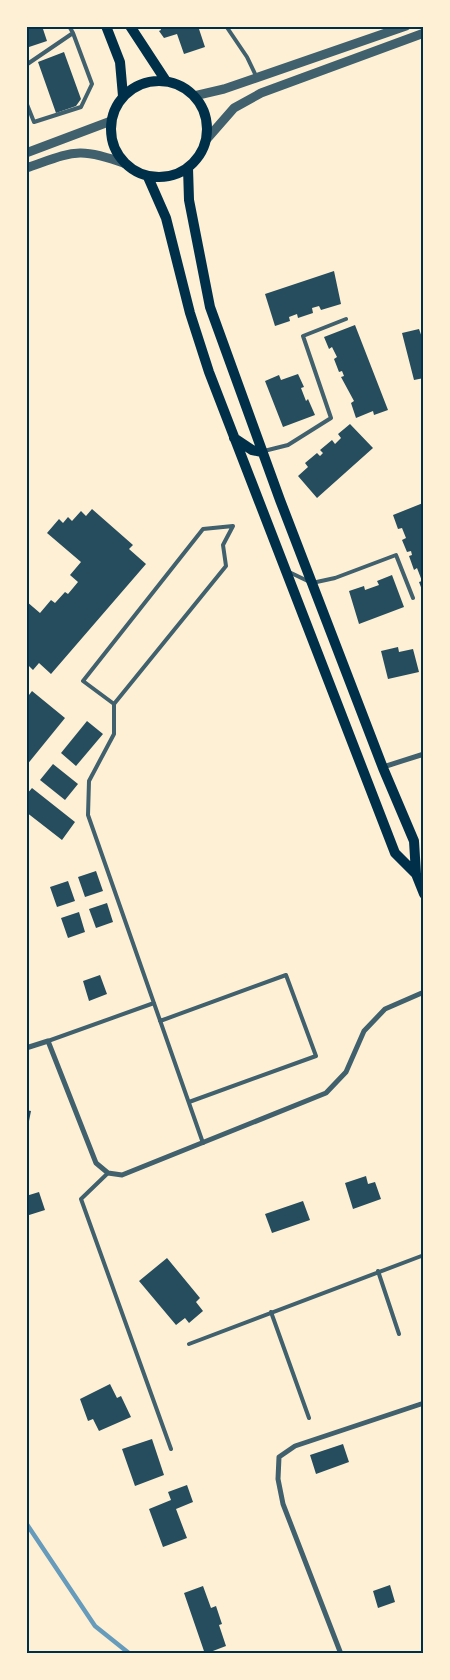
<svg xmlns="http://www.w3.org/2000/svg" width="450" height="1680" font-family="'Public Sans',sans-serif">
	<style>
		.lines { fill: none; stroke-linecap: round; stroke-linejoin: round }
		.stream { stroke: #669bbc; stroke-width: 4.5 }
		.building { fill: #264d5e }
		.service { stroke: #3f606c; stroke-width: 4 }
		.minor { stroke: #3f606c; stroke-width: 5 }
		.tertiary { stroke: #3f606c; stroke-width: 9 }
		.secondary { stroke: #003049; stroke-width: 10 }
		.neatline { fill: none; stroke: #003049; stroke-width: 2 }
	</style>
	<rect width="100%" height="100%" fill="#fdf0d5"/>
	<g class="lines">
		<path class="stream" d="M26 1523 95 1626 130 1654"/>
	</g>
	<path class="building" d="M26 26H42L47 41 26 48Z
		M160 26H198L205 47 184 54 177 34 164 38 159 31 161 30Z
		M64 52 81 99 76 106 56 113 38 62Z
		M334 271 341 304 321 310 319 306 312 308 313 313 298 318 297 314 289 317 290 321 275 326 265 294Z
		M355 325 388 410 374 415 373 411 356 418 351 403 354 401 341 377 344 376 342 371 339 372 334 359 337 357 332 347 329 349 324 337Z
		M419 329 424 343V378L414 380 402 333Z
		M298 374 304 387 301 388 306 401 308 399 315 415 283 427 265 381 279 375 281 380Z
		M350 424 373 448 317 498 298 476 308 467 305 463 317 453 320 456 323 453 320 450 332 440 335 444 341 438 338 434Z
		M423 503 424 505V595L419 582 422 581 417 568 414 570 409 556 412 555 411 551 407 552 402 540 406 538 402 528 398 529 393 515Z
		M92 509 133 545 129 549 146 564 51 674 39 663 33 670 26 663V601L40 613 51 600 55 603 65 592 68 594 78 582 70 575 81 562 47 533 59 519 63 523 68 517 72 521 81 511 86 516Z
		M392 575 404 607 359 624 349 591 364 586 365 590 379 585 377 581Z
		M398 647 399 652 413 649 419 672 388 679 381 651Z
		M32 691 65 718 26 766V699Z
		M87 721 103 734 76 766 61 753Z
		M53 764 78 784 65 800 40 780Z
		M32 788 75 822 62 840 26 812V795Z
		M96 871 103 891 85 897 78 877Z
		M68 881 75 901 57 907 50 887Z
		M107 903 113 922 96 928 89 909Z
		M79 912 85 932 68 938 61 918Z
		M100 975 107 994 89 1001 83 981Z
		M26 1110 31 1111 27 1131H26Z
		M366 1176 368 1184 375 1182 381 1199 353 1209 345 1183Z
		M39 1192 45 1210 26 1216V1196Z
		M303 1201 310 1220 272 1233 265 1214Z
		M167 1258 200 1298 196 1302 203 1311 189 1323 185 1318 176 1325 139 1281Z
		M110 1384 117 1398 121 1396 131 1417 99 1431 93 1419 88 1421 80 1399Z
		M152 1439 164 1475 135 1486 122 1449Z
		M343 1444 349 1462 316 1474 310 1455Z
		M187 1485 193 1502 176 1509 187 1538 163 1547 149 1509 171 1500 168 1492Z
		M390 1585 395 1602 378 1608 373 1591Z
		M203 1586 211 1608 216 1606 222 1624 219 1625 226 1646 205 1654 184 1593Z"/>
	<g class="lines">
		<path class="service" d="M226 26 247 57 257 78
			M26 65 73 33 69 26
			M26 102 34 122 81 107 92 84 73 33
			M264 451 288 445 331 418 303 336 346 319
			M233 526 223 545 226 566 114 704 83 681 203 529Z
			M289 572 312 583 335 578 396 555 413 598
			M114 704V734L89 781 88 815 203 1143
			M160 1021 286 975 316 1056 189 1102
			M48 1041 154 1003
			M108 1173 81 1199 171 1449
			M378 1271 399 1334
			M271 1312 309 1418
			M189 1344 424 1255"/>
		<path class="minor" d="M383 767 424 754
			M26 1048 48 1041 96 1163 108 1173 122 1175 326 1093 346 1072 364 1031 385 1009 424 992
			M341 1654 283 1504 278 1479 279 1457 295 1446 424 1403"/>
		<path class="tertiary" d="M194 96 224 89 406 26
			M206 140 234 108 261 93 424 33
			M26 153 111 121
			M26 168C73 152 78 146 126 164"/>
		<path class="secondary" d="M106 26 120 62 123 96
			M130 26 166 81
			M111 129a48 48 0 1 1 96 0a48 48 0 1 1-96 0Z
			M188 168 189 200 210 307 280 500 383 768 414 841 416 874 424 894
			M148 177 166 218 190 313 209 372 395 853 416 874
			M234 438 252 450 262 452"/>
	</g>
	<rect width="450" height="1680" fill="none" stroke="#fdf0d5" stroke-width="55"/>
	<rect x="28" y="28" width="394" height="1624" class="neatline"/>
</svg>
